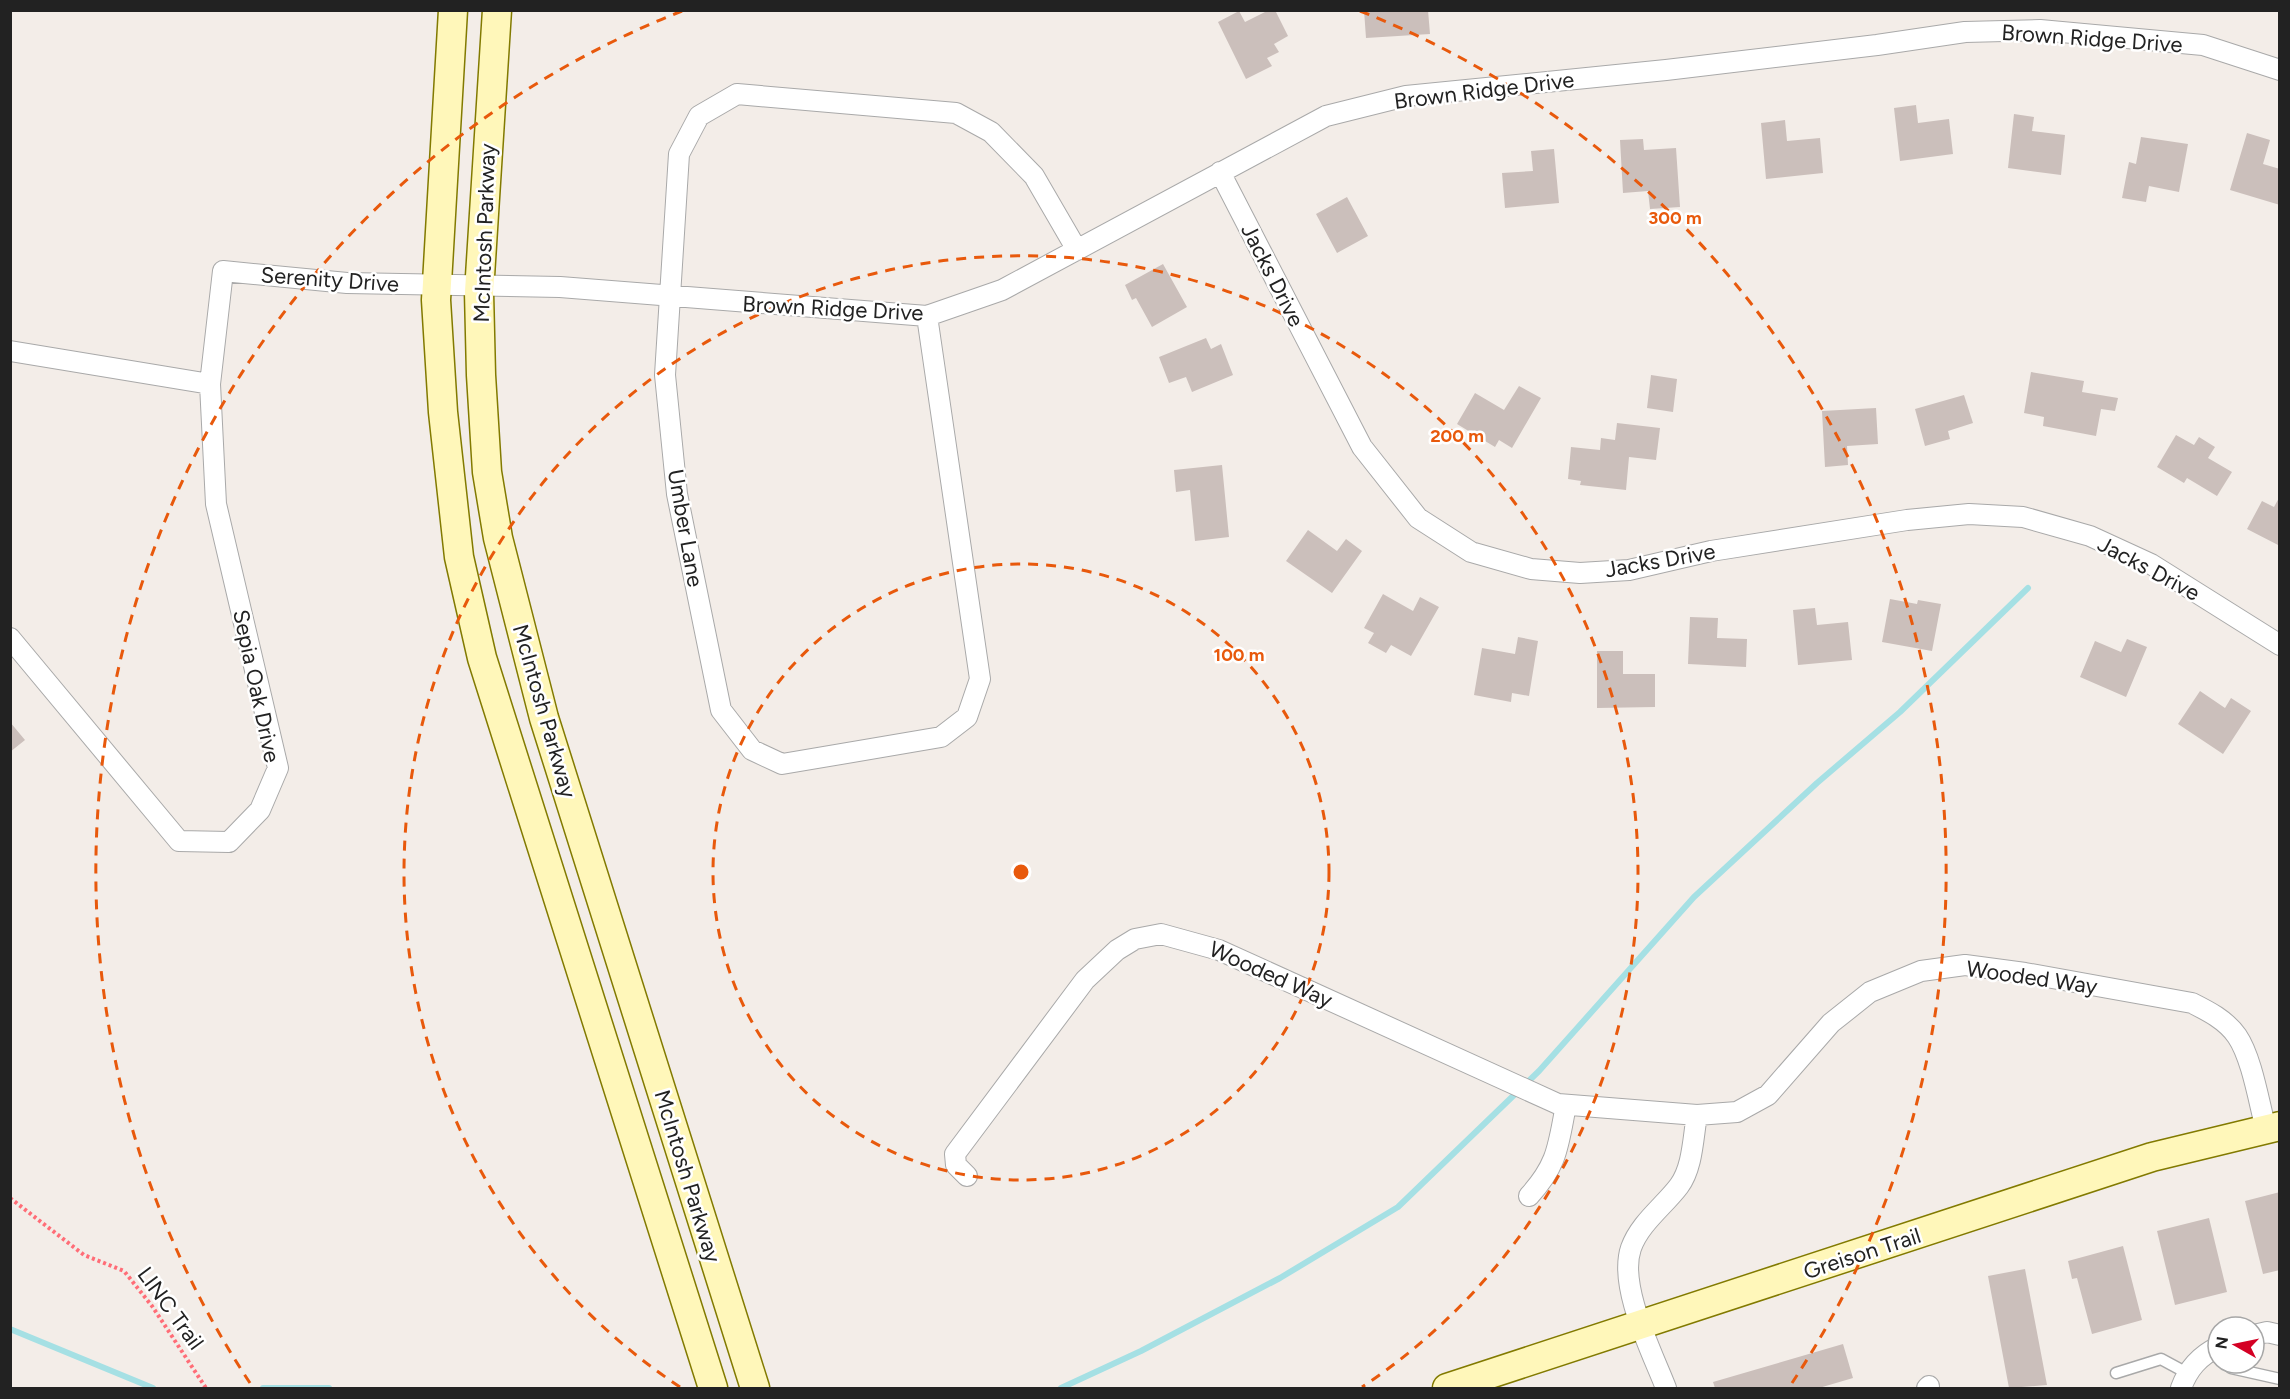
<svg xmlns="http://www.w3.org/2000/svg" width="2290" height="1399" font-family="Figtree,sans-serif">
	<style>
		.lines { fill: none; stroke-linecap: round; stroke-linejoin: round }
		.stream { stroke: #a5e0e4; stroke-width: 6 }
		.building { fill: #cbbfbb }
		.lane-casing { stroke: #a9a9a9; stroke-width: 13 }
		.street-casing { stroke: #a9a9a9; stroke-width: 22 }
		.secondary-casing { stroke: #827a00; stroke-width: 31 }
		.path { stroke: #ff6d77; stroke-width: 4; stroke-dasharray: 3 3; stroke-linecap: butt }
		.lane { stroke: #fff; stroke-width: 10 }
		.street { stroke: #fff; stroke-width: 20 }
		.secondary { stroke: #fff7ba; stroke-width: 28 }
		.ring { fill: none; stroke: #e8590c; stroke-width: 3; stroke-dasharray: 10 8 }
		.labels { text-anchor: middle; stroke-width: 5; stroke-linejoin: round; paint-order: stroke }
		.street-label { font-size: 22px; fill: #222; stroke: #fff }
		.centre { fill: #e8590c; stroke: #fff; stroke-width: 3 }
		.ring-label { font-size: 18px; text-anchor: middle; font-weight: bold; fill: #e8590c; stroke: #fff; stroke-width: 5; stroke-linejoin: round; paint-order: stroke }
	</style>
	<rect width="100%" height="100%" fill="#f3ede8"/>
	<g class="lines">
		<path class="stream" d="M10 1329 153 1388
			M263 1388H329
			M1061 1388 1141 1351 1280 1278 1398 1207 1539 1071 1694 897 1817 783 1900 712 2028 588"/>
	</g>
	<path class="building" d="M1269 10H1275L1288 36 1274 44 1279 52 1267 58 1272 66 1246 79 1218 22 1239 11 1245 22Z
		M1364 10H1428L1430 34 1366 38Z
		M1916 105 1918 123 1949 119 1953 154 1900 161 1894 108Z
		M2014 114 2034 117 2032 131 2065 135 2061 175 2008 168Z
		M1785 120 1787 141 1820 138 1823 173 1766 179 1761 123Z
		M2247 133 2270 140 2263 164 2280 169V205L2230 190Z
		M2141 137 2188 144 2179 192 2149 186 2146 202 2122 198 2129 162 2136 164Z
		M1643 139 1644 150 1676 148 1680 207 1650 209 1648 191 1623 193 1620 140Z
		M1554 149 1559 203 1505 208 1502 173 1533 171 1531 151Z
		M1347 197 1368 236 1337 253 1316 214Z
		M1163 264 1187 307 1152 327 1136 298 1132 300 1125 285Z
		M1206 338 1211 349 1221 344 1233 375 1192 392 1186 377 1169 383 1159 357Z
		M2031 372 2084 381 2082 392 2118 398 2115 411 2101 409 2096 436 2043 426 2044 417 2024 413Z
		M1651 375 1677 379 1673 412 1647 408Z
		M1519 386 1541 398 1512 448 1499 440 1495 447 1457 424 1475 393 1504 410Z
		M1964 395 1973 423 1948 431 1950 439 1925 446 1915 409Z
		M1876 408 1878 444 1847 446 1848 465 1825 467 1822 411Z
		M1617 423 1660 428 1656 460 1629 457 1626 490 1580 485 1581 481 1568 479 1571 447 1600 450 1601 438 1615 440Z
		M2176 435 2194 445 2199 437 2215 447 2208 458 2232 472 2217 496 2187 478 2184 483 2157 467Z
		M1222 465 1229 537 1195 541 1190 490 1176 492 1174 470Z
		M2280 496V546L2247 529 2262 501 2274 507Z
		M1308 530 1337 551 1346 539 1362 551 1332 593 1286 561Z
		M1383 594 1413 611 1420 597 1439 607 1411 656 1391 645 1386 653 1368 643 1374 633 1364 628Z
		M1890 599 1917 604 1918 600 1941 604 1932 651 1882 642Z
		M1815 608 1817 625 1848 622 1852 660 1798 665 1793 610Z
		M1690 617 1718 618 1717 638 1747 639 1746 667 1688 664Z
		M1518 637 1538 641 1529 696 1512 693 1511 702 1474 695 1482 648 1515 654Z
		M2127 639 2147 647 2126 697 2080 677 2095 641 2121 652Z
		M1597 651H1623V674H1655V707L1597 708Z
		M2200 691 2225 708 2231 698 2251 711 2223 754 2178 724Z
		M10 722 25 740 10 752Z
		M2280 1192V1270L2263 1274 2245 1201Z
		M2209 1218 2227 1292 2175 1305 2157 1231Z
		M2123 1246 2142 1320 2092 1334 2077 1278 2072 1279 2068 1261Z
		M2025 1269 2047 1385 2009 1388 1988 1276Z
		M1843 1344 1853 1378 1819 1388H1715L1713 1382Z"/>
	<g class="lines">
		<defs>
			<path id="lane" d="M2226 1363 2231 1368 2280 1379
				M2116 1373 2161 1359 2187 1373"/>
			<path id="street" d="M1220 172 1362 447 1418 518 1471 552 1531 569 1580 573 1629 570 1711 551 1907 520 1969 514 2023 517 2090 536 2151 564 2280 645
				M927 316 980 679 967 717 941 737 782 764 752 750 721 710 677 494 665 375 679 154 699 116 737 94 956 113 991 132 1034 176 1077 250
				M10 351 210 384
				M10 638 179 841 229 842 260 810 278 768 216 504 210 384 223 271 347 283 560 287 927 316 1002 290 1326 116 1406 96 1666 70 1877 45 1965 32 2040 30 2203 45 2280 70
				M1697 1115 1737 1112 1768 1095 1831 1023 1870 992 1921 971 1965 965 2025 973 2192 1003C2208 1011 2226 1020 2237 1036 2252 1058 2259 1103 2266 1129
				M967 1176 956 1165 955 1154 1085 980 1117 950 1135 939 1161 934 1219 950 1558 1104 1697 1115C1693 1137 1693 1167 1679 1186 1664 1206 1640 1223 1631 1248 1618 1286 1652 1352 1666 1388
				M1529 1196C1558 1164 1558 1146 1566 1105
				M2254 1335 2267 1332 2280 1335
				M1927 1388 1929 1386
				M2181 1388C2188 1369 2199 1356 2218 1347"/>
			<path id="secondary" d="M453 10 436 300 443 412 459 557 482 658 713 1388
				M497 10 479 292 481 375 487 472 498 538 544 718 755 1388
				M1447 1388 2152 1157 2280 1126"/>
		</defs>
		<use href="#lane" class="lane-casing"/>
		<use href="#street" class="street-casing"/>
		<use href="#secondary" class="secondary-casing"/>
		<path class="path" d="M10 1198 84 1255 124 1271 152 1306 206 1388"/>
		<use href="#lane" class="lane"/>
		<use href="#street" class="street"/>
		<use href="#secondary" class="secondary"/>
	</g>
	<g class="ring">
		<circle cx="1021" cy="872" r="308"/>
		<path d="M680 1387A617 617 0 1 1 1362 1387"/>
		<path d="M250 1383A925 925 0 0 1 682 11M1360 11A925 925 0 0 1 1792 1383"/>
	</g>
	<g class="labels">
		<g class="street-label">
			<text transform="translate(2092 38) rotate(4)" y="8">Brown Ridge Drive</text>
			<text transform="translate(1484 90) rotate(-7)" y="8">Brown Ridge Drive</text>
			<text transform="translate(484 233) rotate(-88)" y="8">McIntosh Parkway</text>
			<text transform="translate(1273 275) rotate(63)" y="8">Jacks Drive</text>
			<text transform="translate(330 279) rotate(4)" y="8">Serenity Drive</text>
			<text transform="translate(833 308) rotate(3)" y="8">Brown Ridge Drive</text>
			<text transform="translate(686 528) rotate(80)" y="8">Umber Lane</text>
			<text transform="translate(1660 560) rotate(-10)" y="8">Jacks Drive</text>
			<text transform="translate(2149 568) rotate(28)" y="8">Jacks Drive</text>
			<text transform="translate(257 686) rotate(78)" y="8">Sepia Oak Drive</text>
			<text transform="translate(545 711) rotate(74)" y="8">McIntosh Parkway</text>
			<text transform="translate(1271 974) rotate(24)" y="8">Wooded Way</text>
			<text transform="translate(2032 977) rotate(8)" y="8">Wooded Way</text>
			<text transform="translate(688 1176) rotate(73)" y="8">McIntosh Parkway</text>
			<text transform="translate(1862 1253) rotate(-18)" y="8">Greison Trail</text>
			<text transform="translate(171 1308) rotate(54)" y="8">LINC Trail</text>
		</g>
	</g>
	<circle cx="1021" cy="872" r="9" class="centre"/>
	<g class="ring-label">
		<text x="1675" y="224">300 m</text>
		<text x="1457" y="442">200 m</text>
		<text x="1239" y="661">100 m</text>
	</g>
	<rect width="2290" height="1399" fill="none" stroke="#222222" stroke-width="24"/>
	<g transform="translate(2236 1345) rotate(279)"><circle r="28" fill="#ffffff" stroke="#a7a7a7" stroke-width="1.5"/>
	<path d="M0-4.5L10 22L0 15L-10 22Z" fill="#d40024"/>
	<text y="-9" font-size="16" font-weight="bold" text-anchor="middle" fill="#222222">N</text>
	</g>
</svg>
